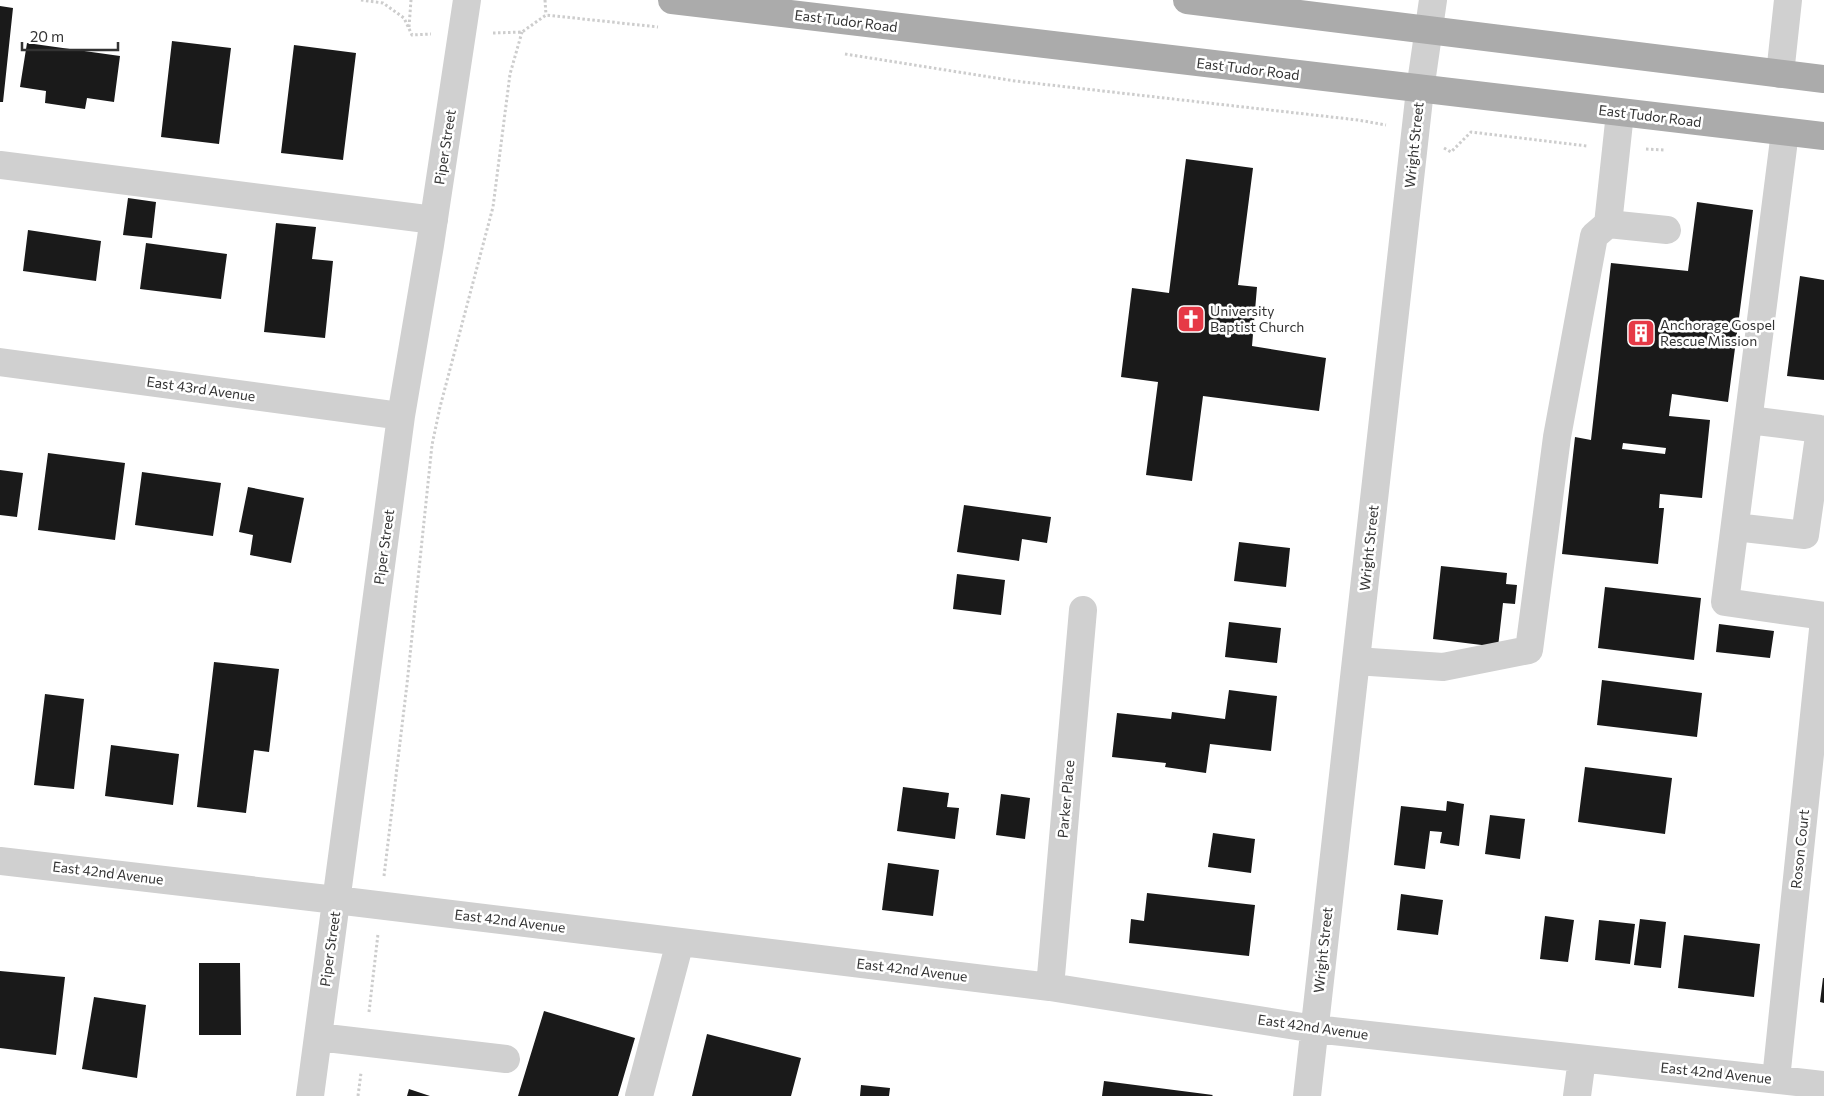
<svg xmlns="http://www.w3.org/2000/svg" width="1824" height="1096" font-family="Commissioner,sans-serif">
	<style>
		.building { fill: #1a1a1a; fill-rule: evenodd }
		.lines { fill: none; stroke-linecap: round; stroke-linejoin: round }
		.path { stroke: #cdcdcd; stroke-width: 3; stroke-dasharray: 2.5 2.5; stroke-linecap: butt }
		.minor { stroke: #d0d0d0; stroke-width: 28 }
		.major { stroke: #ababab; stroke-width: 28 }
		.labels { text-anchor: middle; stroke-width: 5; stroke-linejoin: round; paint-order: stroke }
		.street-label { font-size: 14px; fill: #333; stroke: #fff }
		.poi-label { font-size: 14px; fill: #333; stroke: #fff; text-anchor: start }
	</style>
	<rect width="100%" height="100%" fill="#fff"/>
	<path class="building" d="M0 6 13 8 3 102H0Z
		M172 41 231 48 219 144 161 137Z
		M27 43 120 56 114 102 87 98 85 109 45 103 46 91 20 87Z
		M294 45 356 53 343 160 281 153Z
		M1186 159 1253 168 1238 285 1257 287 1252 346 1326 358 1319 411 1203 396 1192 481 1146 475 1158 382 1121 377 1132 288 1169 293Z
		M128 198 156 202 152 238 123 235Z
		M1697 202 1753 210 1728 402 1672 394 1669 416 1710 420 1702 498 1660 494 1659 508H1664L1658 564 1562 554 1575 437 1591 440 1611 263 1688 271ZM1623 443 1666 448 1665 454 1622 449Z
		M276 223 316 227 312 259 333 261 325 338 264 332Z
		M28 230 101 241 96 281 23 271Z
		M146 243 227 254 221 299 140 289Z
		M1800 276 1824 280V380L1787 376Z
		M48 453 125 463 115 540 38 530Z
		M0 470 23 473 17 517 0 515Z
		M142 472 221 483 213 536 135 525Z
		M248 487 304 498 291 563 250 555 253 535 239 532Z
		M964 505 1051 517 1047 543 1022 539 1019 561 957 552Z
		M1239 542 1290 548 1286 587 1234 581Z
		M1441 566 1507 573 1506 584 1517 585 1515 604 1503 603 1498 647 1433 639Z
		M957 574 1005 580 1001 615 953 609Z
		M1605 587 1701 598 1694 660 1598 648Z
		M1229 622 1281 628 1277 663 1225 657Z
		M1719 624 1774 631 1770 658 1716 652Z
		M214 662 279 669 269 752 254 750 246 813 197 807Z
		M1602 680 1702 693 1697 737 1597 725Z
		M1229 690 1277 696 1271 751 1210 744 1206 773 1165 767 1166 763 1112 757 1117 713 1171 719 1172 712 1225 719Z
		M45 694 84 699 74 789 34 785Z
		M111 745 179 754 173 805 105 796Z
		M1585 767 1672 778 1665 834 1578 822Z
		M903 787 949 793 947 807 959 808 955 839 897 831Z
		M1001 794 1030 798 1025 839 996 835Z
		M1447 801 1464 804 1459 846 1440 843 1442 832 1430 831 1425 869 1394 865 1401 806 1446 811Z
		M1490 815 1525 819 1520 859 1485 854Z
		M1213 833 1255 839 1251 873 1208 867Z
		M888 863 939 870 933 916 882 910Z
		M1147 893 1255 905 1249 956 1129 943 1131 919 1144 921Z
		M1401 894 1443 900 1438 935 1397 930Z
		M1545 916 1574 920 1568 962 1540 959Z
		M1640 919 1666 922 1661 968 1634 965Z
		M1599 920 1635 924 1630 964 1595 960Z
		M1684 935 1760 944 1754 997 1678 988Z
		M199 963H240L241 1035H199Z
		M0 971 65 977 56 1055 0 1048Z
		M1823 978H1824V1003L1820 1002Z
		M94 997 146 1005 137 1078 82 1069Z
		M544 1011 635 1038 618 1096H518Z
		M707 1034 801 1058 791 1096H692Z
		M1104 1081 1213 1095 1212 1096H1102Z
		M861 1085 890 1088 889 1096H860Z
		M409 1089 430 1096H407Z"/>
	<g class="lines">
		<path class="path" d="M361 0 383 3 404 18 412 35 431 34
			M545 0 546 15
			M409 27 411 0
			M493 33 522 32 546 15 658 27
			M845 54 1015 81 1358 120 1386 125
			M1444 148 1451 152 1471 132 1587 146
			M1646 149 1665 150
			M384 876 407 684 432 445 440 407 493 207 510 74 522 32
			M369 1012 378 934
			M358 1096 361 1073"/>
		<path class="minor" d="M1780 74 1788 0
			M1620 113 1608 224 1667 230
			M1785 132 1725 602 1824 616
			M0 165 434 220
			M0 362 401 416
			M1735 527 1805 535 1820 429 1749 420
			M1356 661 1443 667 1529 650 1557 437 1594 236 1608 224
			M0 861 336 900 1050 987 1315 1029 1824 1085
			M1050 987 1083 610
			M318 1037 506 1059
			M1776 1079 1824 620
			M310 1096 401 416 430 245 467 0
			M639 1096 680 942
			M1307 1096 1420 90 1433 0
			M1577 1096 1582 1059"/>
		<path class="major" d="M672 0 1824 136
			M1187 0 1824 79"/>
	</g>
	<defs>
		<symbol id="church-square" viewBox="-11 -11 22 22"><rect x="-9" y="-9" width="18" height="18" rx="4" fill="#e63946" stroke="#fff"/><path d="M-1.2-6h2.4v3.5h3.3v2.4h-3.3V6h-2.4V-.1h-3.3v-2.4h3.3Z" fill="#fff"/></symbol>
		<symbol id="building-square" viewBox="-11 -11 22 22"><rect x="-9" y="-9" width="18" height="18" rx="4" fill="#e63946" stroke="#fff"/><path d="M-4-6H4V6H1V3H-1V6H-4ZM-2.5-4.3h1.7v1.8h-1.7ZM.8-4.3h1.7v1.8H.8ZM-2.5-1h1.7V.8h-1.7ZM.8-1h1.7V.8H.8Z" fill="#fff"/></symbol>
	</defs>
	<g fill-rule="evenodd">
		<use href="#church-square" x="1175" y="303" width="32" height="32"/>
		<use href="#building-square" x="1625" y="317" width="32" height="32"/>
	</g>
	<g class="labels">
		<g class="street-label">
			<text transform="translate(846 21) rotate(7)" y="5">East Tudor Road</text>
			<text transform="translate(1248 69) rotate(7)" y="5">East Tudor Road</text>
			<text transform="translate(1650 116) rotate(7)" y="5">East Tudor Road</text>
			<text transform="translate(1414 145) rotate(-84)" y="5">Wright Street</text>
			<text transform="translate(445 147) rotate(-81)" y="5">Piper Street</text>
			<text transform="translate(201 389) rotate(8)" y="5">East 43rd Avenue</text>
			<text transform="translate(384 547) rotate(-82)" y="5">Piper Street</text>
			<text transform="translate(1369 548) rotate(-84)" y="5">Wright Street</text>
			<text transform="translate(1066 799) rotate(-85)" y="5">Parker Place</text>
			<text transform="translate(1800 849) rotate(-84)" y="5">Roson Court</text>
			<text transform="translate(108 873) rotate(7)" y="5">East 42nd Avenue</text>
			<text transform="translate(510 921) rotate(7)" y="5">East 42nd Avenue</text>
			<text transform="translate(330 949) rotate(-82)" y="5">Piper Street</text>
			<text transform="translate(1323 950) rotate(-84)" y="5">Wright Street</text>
			<text transform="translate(912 970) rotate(7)" y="5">East 42nd Avenue</text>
			<text transform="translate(1313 1027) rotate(8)" y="5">East 42nd Avenue</text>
			<text transform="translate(1716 1073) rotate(6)" y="5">East 42nd Avenue</text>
		</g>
		<g class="poi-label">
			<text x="1210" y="316">University<tspan x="1210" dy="16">Baptist Church</tspan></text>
			<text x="1660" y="330">Anchorage Gospel<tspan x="1660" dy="16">Rescue Mission</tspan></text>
		</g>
	</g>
	<path d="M22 42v8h96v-8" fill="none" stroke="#333333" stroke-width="2.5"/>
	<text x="30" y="42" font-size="15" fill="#333333" stroke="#ffffff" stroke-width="4" paint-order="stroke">20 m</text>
</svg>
